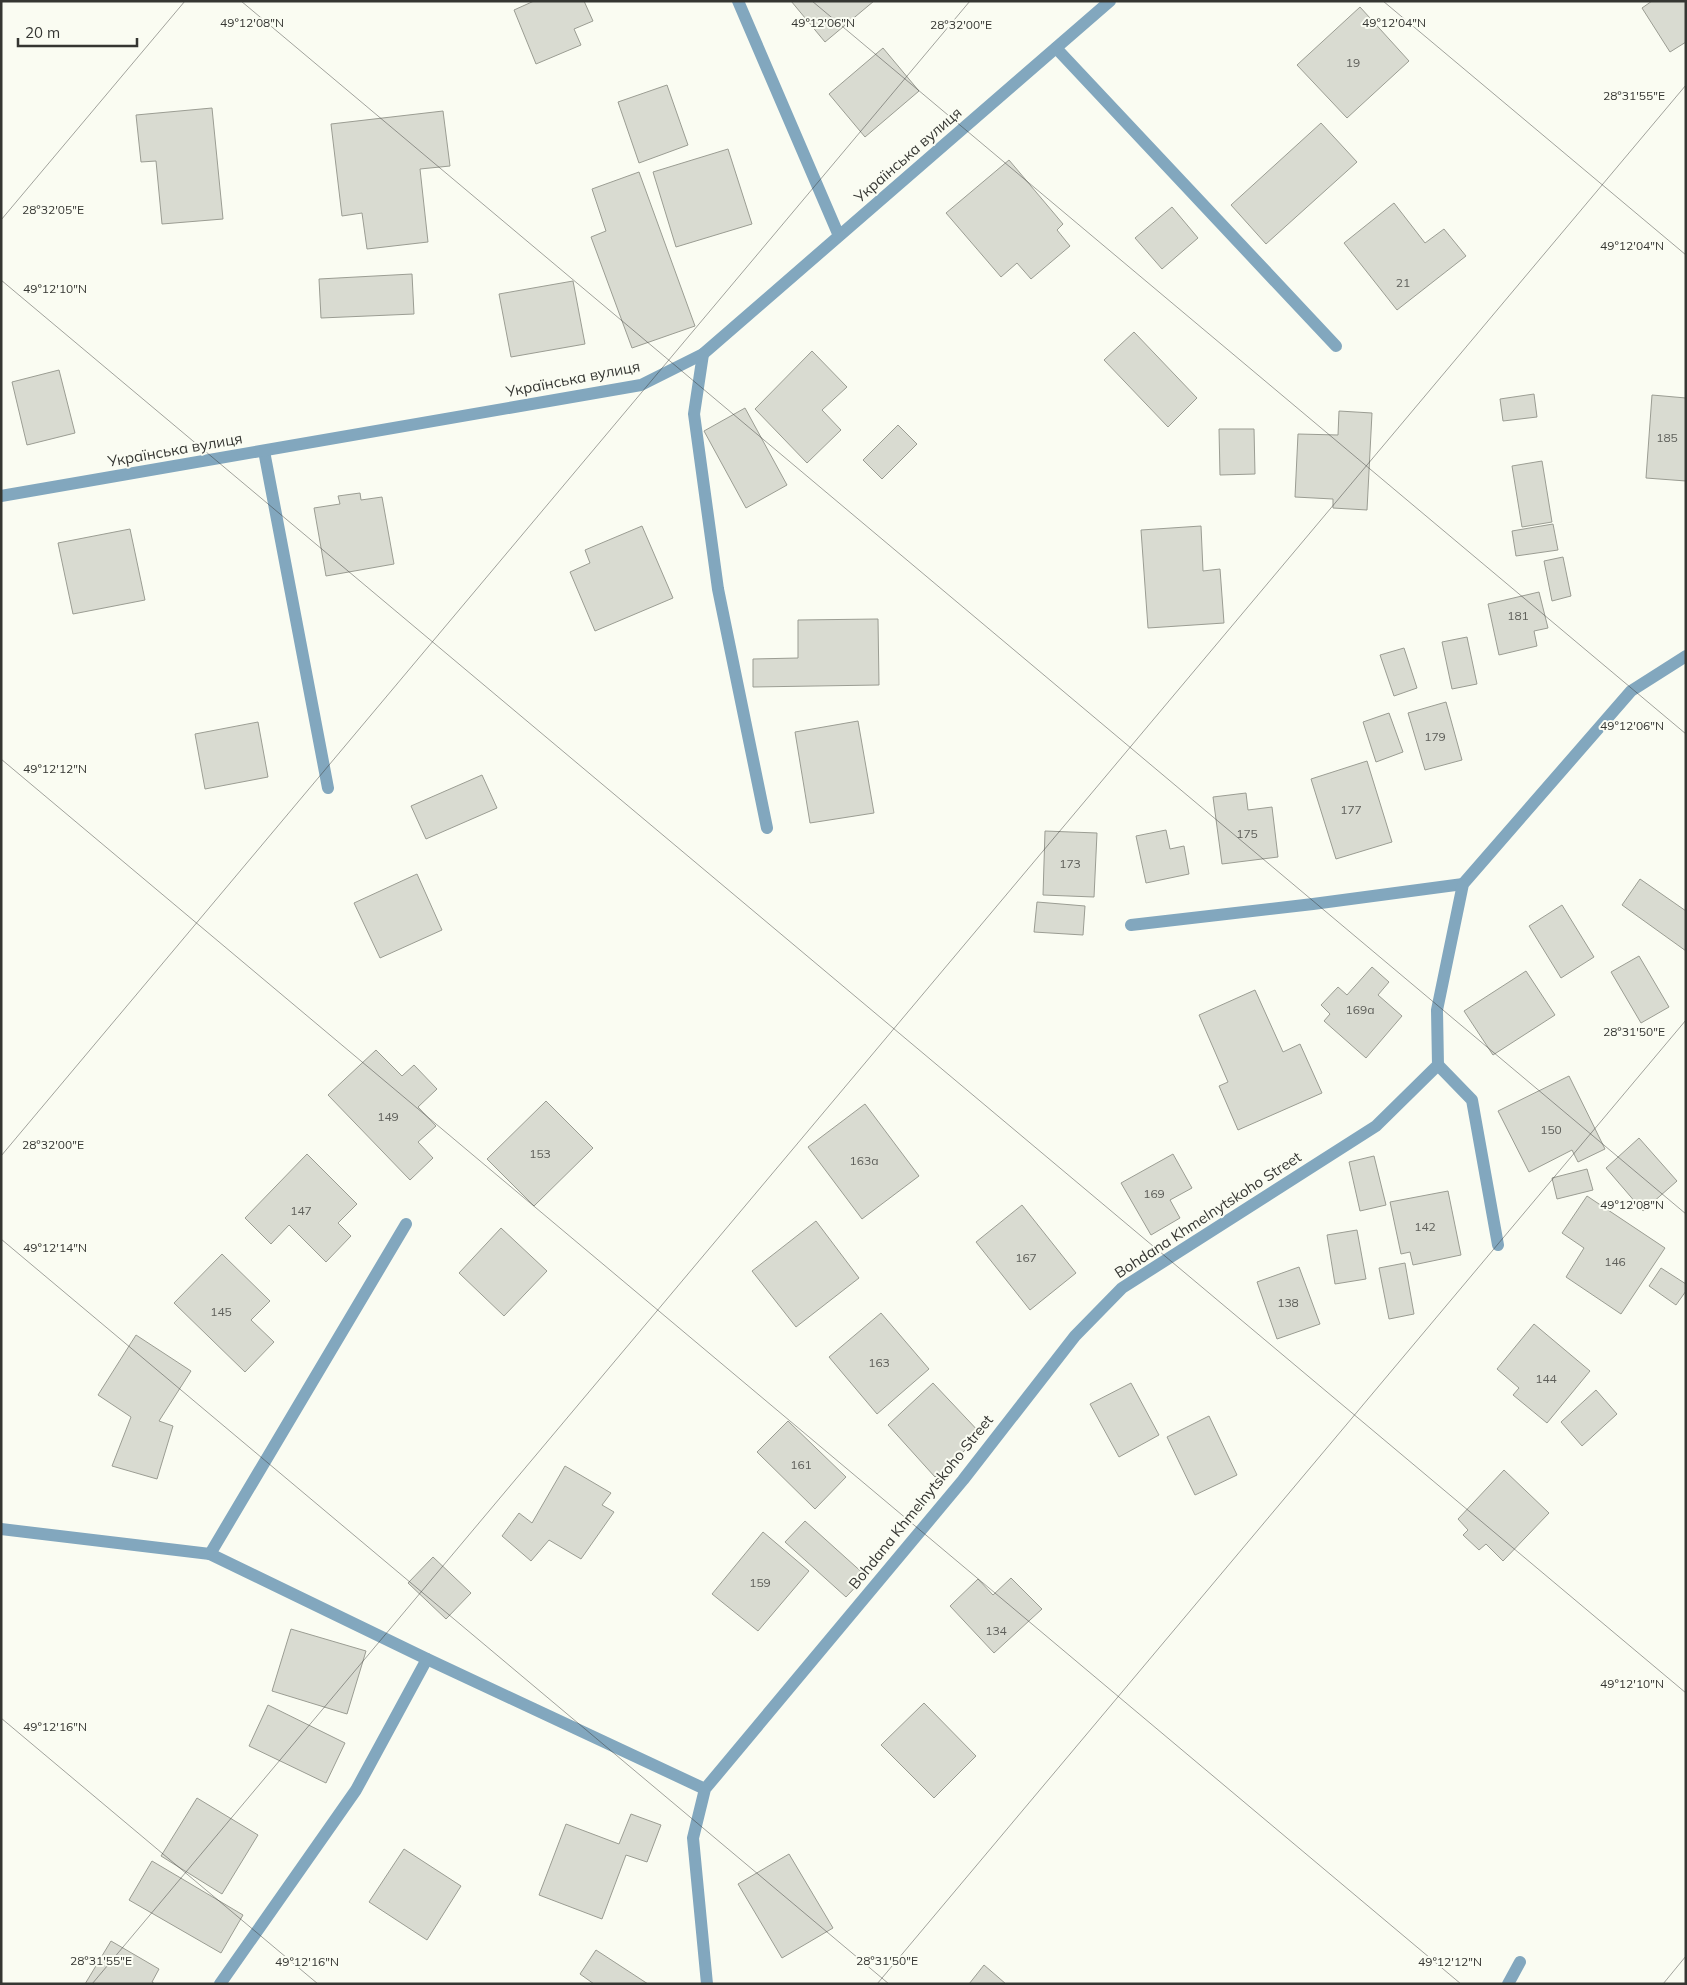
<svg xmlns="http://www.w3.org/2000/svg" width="1687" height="1985" font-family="Mulish,sans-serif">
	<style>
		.building { fill: #d9dbd1; stroke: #9b9d93 }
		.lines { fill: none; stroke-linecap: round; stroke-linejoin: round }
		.service { stroke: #82a7be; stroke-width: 12 }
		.minor { stroke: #82a7be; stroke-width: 12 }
		.ticks { fill: none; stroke: #353632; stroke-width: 1; stroke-opacity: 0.45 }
		.labels { text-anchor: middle; stroke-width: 4; stroke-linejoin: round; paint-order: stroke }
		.number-label { font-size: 12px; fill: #5e5f5a }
		.street-label { font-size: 15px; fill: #353632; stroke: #fafcf2 }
		.ticks-label { font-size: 12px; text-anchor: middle; fill: #353632; stroke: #fafcf2; stroke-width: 4; stroke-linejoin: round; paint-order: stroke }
	</style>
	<rect width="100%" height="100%" fill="#fafcf2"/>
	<path class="building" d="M534 1H584L593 21 574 29 581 45 536 64 514 10Z
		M791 1H874L825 42Z
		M1652 1H1686V42L1670 52 1642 8Z
		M1360 7 1409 61 1347 118 1297 65Z
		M883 48 919 91 865 137 829 94Z
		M667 85 688 145 639 163 618 102Z
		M212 108 223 219 162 224 156 161 141 162 136 115Z
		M443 111 450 166 420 169 428 242 367 249 362 213 342 216 331 124Z
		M1321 123 1357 162 1266 244 1231 205Z
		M728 149 752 224 676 247 653 172Z
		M1009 160 1063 224 1057 230 1070 246 1031 279 1017 263 1001 277 946 213Z
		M639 172 695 326 632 348 591 237 606 231 592 189Z
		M1394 203 1425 243 1444 229 1466 256 1397 310 1344 243Z
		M1172 207 1198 238 1162 269 1135 238Z
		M412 274 414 314 321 318 319 279Z
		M573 281 585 344 511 357 499 294Z
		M1134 332 1197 398 1168 427 1104 360Z
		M812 351 847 387 822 410 841 430 807 463 755 409Z
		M59 370 75 433 27 445 12 382Z
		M1534 394 1537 417 1503 421 1500 399Z
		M1652 395 1686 398V481L1646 478Z
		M745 408 787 485 746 508 704 431Z
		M1339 411 1372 413 1367 510 1333 508V499L1295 497 1298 434 1338 435Z
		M898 425 917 444 882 479 863 460Z
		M1219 429H1254L1255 474 1220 475Z
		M1542 461 1552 522 1522 527 1512 466Z
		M360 493 361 500 382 497 394 564 326 576 314 508 340 504 338 496Z
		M1553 524 1558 550 1516 556 1512 531Z
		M642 526 673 598 595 631 570 572 590 563 585 550Z
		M1201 526 1203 571 1220 569 1224 623 1148 628 1141 530Z
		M130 529 145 600 73 614 58 543Z
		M1563 557 1571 596 1552 601 1544 561Z
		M1539 592 1548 628 1534 631 1537 646 1499 655 1488 604Z
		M878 619 879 685 753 687V659L798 658V620Z
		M1467 637 1477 684 1452 689 1442 642Z
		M1404 648 1417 688 1394 696 1380 655Z
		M1446 702 1462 760 1425 770 1408 713Z
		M1389 713 1403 752 1376 762 1363 722Z
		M858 721 874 813 810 823 795 732Z
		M258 722 268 777 205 789 195 734Z
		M1367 761 1392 842 1336 859 1311 779Z
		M482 775 497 808 426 839 411 806Z
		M1246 793 1248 810 1272 807 1278 857 1222 864 1213 797Z
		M1166 830 1170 849 1184 846 1189 874 1146 883 1136 836Z
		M1045 831 1097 833 1094 897 1043 895Z
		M417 874 442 930 380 958 354 903Z
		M1640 879 1686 911V951L1622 905Z
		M1037 902 1085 906 1083 935 1034 932Z
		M1562 905 1594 957 1561 978 1529 926Z
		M1639 956 1669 1007 1641 1023 1611 972Z
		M1372 967 1389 982 1378 995 1402 1016 1366 1058 1324 1021 1330 1014 1321 1005 1338 987 1347 995Z
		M1526 971 1555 1015 1493 1055 1464 1011Z
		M1255 990 1283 1052 1300 1044 1322 1093 1238 1130 1219 1086 1228 1082 1199 1015Z
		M376 1050 402 1076 414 1065 437 1089 418 1107 436 1126 418 1142 433 1158 410 1180 328 1095Z
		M1569 1076 1605 1149 1578 1162 1572 1150 1529 1172 1498 1111Z
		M546 1101 593 1148 534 1206 487 1159Z
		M865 1104 919 1176 862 1219 808 1147Z
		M1639 1138 1677 1181 1643 1211 1606 1168Z
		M307 1154 357 1204 338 1223 351 1236 326 1262 289 1225 271 1244 245 1218Z
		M1173 1154 1192 1188 1170 1200 1180 1218 1151 1235 1121 1183Z
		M1374 1156 1386 1205 1360 1211 1349 1162Z
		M1587 1169 1593 1190 1557 1199 1552 1178Z
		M1448 1191 1461 1255 1413 1265 1410 1252 1401 1254 1390 1202Z
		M1587 1196 1665 1248 1621 1314 1566 1277 1584 1248 1562 1233Z
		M1022 1205 1076 1273 1030 1310 976 1242Z
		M816 1221 859 1278 796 1327 752 1271Z
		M501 1228 547 1271 504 1316 459 1273Z
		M1357 1230 1366 1279 1335 1284 1327 1235Z
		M222 1254 270 1301 251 1320 274 1342 245 1372 174 1303Z
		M1405 1263 1414 1314 1389 1319 1379 1268Z
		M1299 1267 1320 1324 1277 1339 1257 1282Z
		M1661 1268 1686 1284V1291L1676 1305 1649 1286Z
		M881 1313 929 1369 877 1414 829 1357Z
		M1534 1324 1590 1371 1547 1423 1513 1395 1519 1388 1497 1369Z
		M136 1335 191 1371 159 1421 173 1426 157 1479 112 1466 131 1417 98 1395Z
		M933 1383 982 1435 935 1477 888 1425Z
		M1131 1383 1159 1435 1119 1457 1090 1404Z
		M1596 1390 1617 1414 1582 1446 1561 1422Z
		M1209 1416 1237 1475 1195 1495 1167 1437Z
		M788 1421 846 1477 815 1509 757 1452Z
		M565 1466 611 1493 602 1505 614 1512 581 1559 549 1540 531 1561 502 1536 519 1513 532 1523Z
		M1504 1470 1549 1513 1503 1561 1486 1544 1479 1550 1463 1535 1468 1530 1458 1519Z
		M805 1521 866 1576 846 1597 785 1542Z
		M763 1532 809 1571 758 1631 712 1594Z
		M433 1557 471 1593 446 1619 408 1583Z
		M1011 1578 1042 1609 994 1653 950 1606 978 1579 993 1595Z
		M291 1629 366 1651 347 1714 272 1691Z
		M924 1703 976 1756 934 1798 881 1745Z
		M268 1705 345 1743 326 1783 249 1746Z
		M197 1798 258 1835 222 1894 161 1856Z
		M631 1814 661 1825 647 1862 626 1855 602 1919 539 1895 566 1824 619 1844Z
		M404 1849 461 1886 427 1940 369 1902Z
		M789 1854 833 1928 782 1958 738 1884Z
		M152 1861 243 1915 221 1953 129 1900Z
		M111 1941 159 1969 152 1982 155 1984H85Z
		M596 1950 648 1984H594L580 1974Z
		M984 1965 1006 1984H969Z"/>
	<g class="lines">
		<path class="service" d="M1056 48 1336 346
			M703 354 694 414 718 589 767 828
			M264 451 328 788
			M1131 925 1313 904 1463 884
			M1438 1065 1472 1100 1498 1245
			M210 1554 406 1224
			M220 1984 356 1790 427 1659"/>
		<path class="minor" d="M738 1 839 236
			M1 496 641 385 703 354 1110 1
			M1 1529 210 1554 427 1659 705 1789
			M707 1984 693 1838 705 1789 963 1480 1075 1336 1122 1288 1376 1126 1438 1065 1437 1010 1463 884 1631 691 1686 656
			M1508 1984 1520 1962"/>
	</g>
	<path class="ticks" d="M241 1 1686 1214M812 1 1686 734M1383 1 1686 255M1 220 185 1M1 280 1686 1693M1 759 1461 1984M1 1156 970 1M1 1239 889 1984M1 1718 318 1984M92 1984 1686 85M877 1984 1686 1020M1663 1984 1686 1956"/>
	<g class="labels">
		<g class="number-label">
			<text x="1353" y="67">19</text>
			<text x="1403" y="287">21</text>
			<text x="1667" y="442">185</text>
			<text x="1518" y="620">181</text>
			<text x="1435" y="741">179</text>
			<text x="1351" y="814">177</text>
			<text x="1247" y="838">175</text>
			<text x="1070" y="868">173</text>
			<text x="1360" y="1014">169а</text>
			<text x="388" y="1121">149</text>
			<text x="1551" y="1134">150</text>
			<text x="540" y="1158">153</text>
			<text x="864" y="1165">163а</text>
			<text x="1154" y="1198">169</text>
			<text x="301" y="1215">147</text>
			<text x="1425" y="1231">142</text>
			<text x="1026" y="1262">167</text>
			<text x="1615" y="1266">146</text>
			<text x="1288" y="1307">138</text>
			<text x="221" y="1316">145</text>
			<text x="879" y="1367">163</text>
			<text x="1546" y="1383">144</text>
			<text x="801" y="1469">161</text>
			<text x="760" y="1587">159</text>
			<text x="996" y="1635">134</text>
		</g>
		<g class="street-label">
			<text transform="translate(908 155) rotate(-41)" y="5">Українська вулиця</text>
			<text transform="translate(573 379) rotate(-11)" y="5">Українська вулиця</text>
			<text transform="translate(175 450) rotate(-10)" y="5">Українська вулиця</text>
			<text transform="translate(1208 1215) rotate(-33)" y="5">Bohdana Khmelnytskoho Street</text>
			<text transform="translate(921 1502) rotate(-51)" y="5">Bohdana Khmelnytskoho Street</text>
		</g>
	</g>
	<g class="ticks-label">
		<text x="823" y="27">49°12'06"N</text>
		<text x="252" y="27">49°12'08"N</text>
		<text x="1394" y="27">49°12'04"N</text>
		<text x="961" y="29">28°32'00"E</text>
		<text x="1634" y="100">28°31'55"E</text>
		<text x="53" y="214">28°32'05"E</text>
		<text x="1632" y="250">49°12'04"N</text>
		<text x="55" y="293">49°12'10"N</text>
		<text x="1632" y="730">49°12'06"N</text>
		<text x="55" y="773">49°12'12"N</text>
		<text x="1634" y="1036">28°31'50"E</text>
		<text x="53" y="1149">28°32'00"E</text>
		<text x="1632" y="1209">49°12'08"N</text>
		<text x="55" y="1252">49°12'14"N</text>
		<text x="1632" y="1688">49°12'10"N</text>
		<text x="55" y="1731">49°12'16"N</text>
		<text x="101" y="1965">28°31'55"E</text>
		<text x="887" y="1965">28°31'50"E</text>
		<text x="307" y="1966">49°12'16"N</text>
		<text x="1450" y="1966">49°12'12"N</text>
	</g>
	<rect width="1687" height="1985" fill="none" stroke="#353632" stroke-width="5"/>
	<path d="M18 38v8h119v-8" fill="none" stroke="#353632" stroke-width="2.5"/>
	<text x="25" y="38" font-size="15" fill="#353632" stroke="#fafcf2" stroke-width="4" paint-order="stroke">20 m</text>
</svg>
